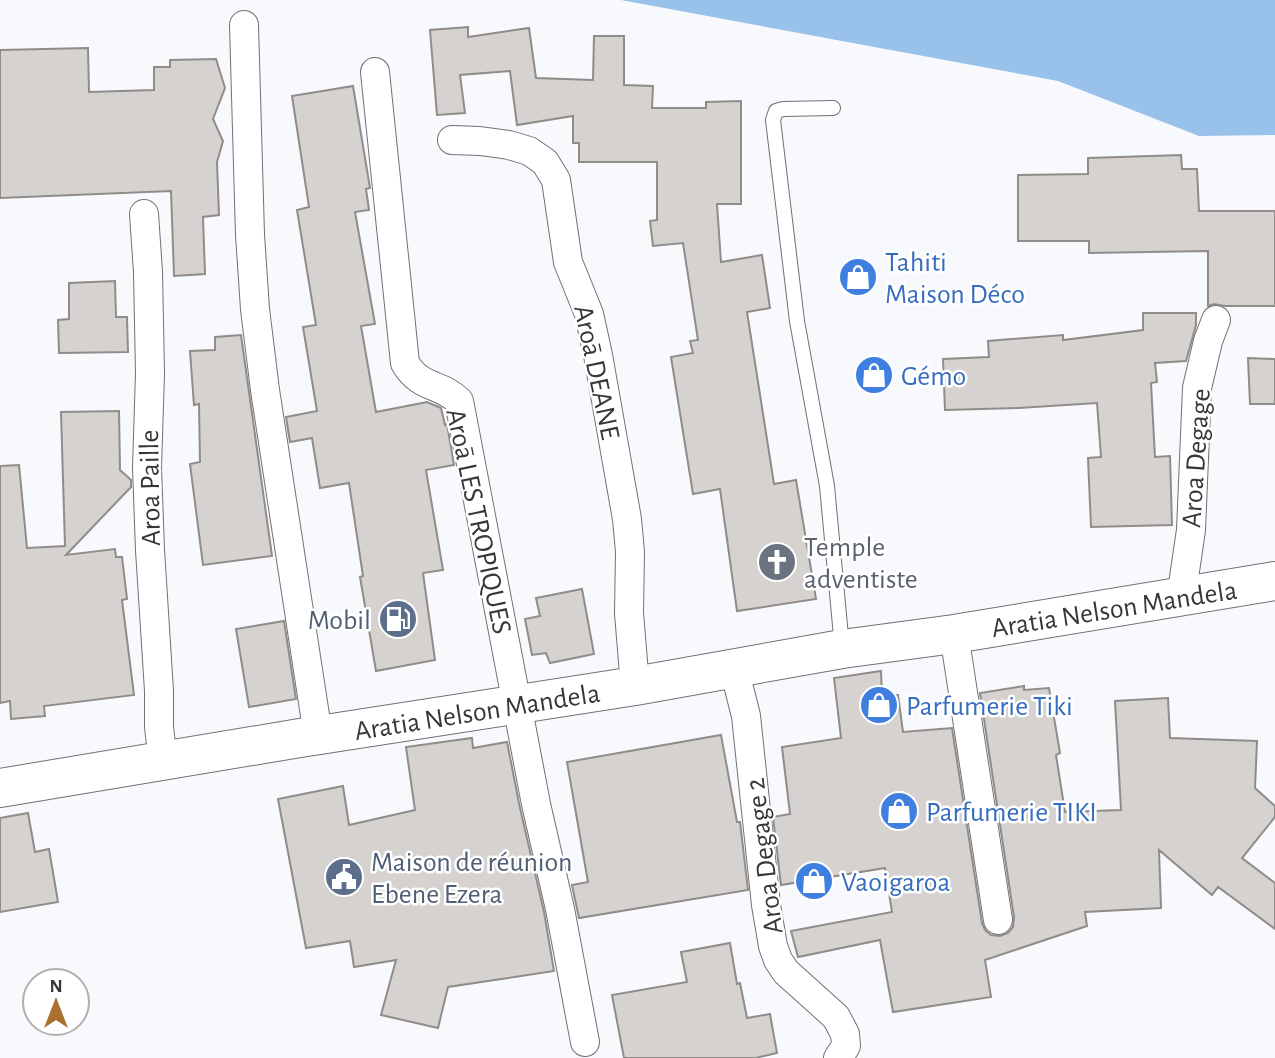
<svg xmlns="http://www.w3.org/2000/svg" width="1275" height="1058" font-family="'Alegreya Sans',sans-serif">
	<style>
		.water { fill: #98c2ea }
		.building { fill: #d6d2d0; stroke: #8f8c89; stroke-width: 2 }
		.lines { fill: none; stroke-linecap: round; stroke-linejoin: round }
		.service-casing { stroke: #707175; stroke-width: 16 }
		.minor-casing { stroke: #707175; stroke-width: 30 }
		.primary-casing { stroke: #707175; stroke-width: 40 }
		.service { stroke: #fff; stroke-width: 14 }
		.minor { stroke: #fff; stroke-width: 28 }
		.primary { stroke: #fff; stroke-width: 38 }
		.labels { text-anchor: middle; stroke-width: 5; stroke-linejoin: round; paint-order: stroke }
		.shop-label { font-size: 28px; fill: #366cbe; stroke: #fff; text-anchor: start }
		.street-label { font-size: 28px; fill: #363738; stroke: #fff }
		.worship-label { font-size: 28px; fill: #5b616d; stroke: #fff; text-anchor: start }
		.service-label { font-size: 28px; fill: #4e5e75; stroke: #fff; text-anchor: end }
	</style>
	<rect width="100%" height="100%" fill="#f7f9fd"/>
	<path class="water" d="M621 0H1275V135L1199 136 1058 81Z"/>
	<path class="building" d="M468 27V37L529 28 536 78 593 80 594 36H624V85L653 86 652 108H706V102L741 101V204H717L721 262 762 255 770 308 747 312 774 484 796 480 816 599 737 611 720 489 693 494 671 357 693 353 690 341 698 340 683 243 653 246 650 221 657 220V162H579V143H573V116L517 125 510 71 460 75 465 113 437 115 430 30Z
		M88 48 89 92 154 90V67H170V60L216 59 225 88 213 119 223 141 217 162 219 215 203 217 205 274 174 276 171 191 0 198V50Z
		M353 86 370 188 366 189 369 210 355 212 375 324 361 326 376 412 427 402 441 408 445 425 447 424 454 465 426 470 443 570 423 573 435 660 376 671 360 577 363 576 349 483 320 488 312 438 290 442 286 417 317 411 303 327 316 325 297 210 309 207 292 96Z
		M1181 155 1182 169H1197L1199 211H1275V306H1225L1214 304 1208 306V251L1089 253V241H1018V175L1088 174V158Z
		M115 281 116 317H127L128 352 59 353 58 320 69 319V283Z
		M1143 313H1196V325L1186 361 1155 363 1157 382 1151 383 1155 457 1170 456 1172 525 1091 527 1088 458 1101 457 1097 403 1019 408 945 410 943 359 989 357 988 341 1063 335V340L1143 330Z
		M241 335 272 556 203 565 190 464 200 462 199 404 194 405 190 351 215 350V337Z
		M1248 358 1275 359V404H1250Z
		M119 411 120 470 131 480V487L66 555 115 549 116 557H122L127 599 122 600 134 695 44 706 45 716 11 719 10 701 0 703V466L19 465 27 548 65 546 61 412Z
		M582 589 594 654 550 663 546 653 532 655 525 619 540 616 536 598Z
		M284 621 296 699 249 707 236 629Z
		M881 671 882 696 898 695 903 732 952 728 982 923 985 930 991 935 1000 936 1008 933 1013 927 1014 917 980 693 1024 686V690L1049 688 1060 753 1056 755 1065 812 1121 810 1115 701 1168 698 1170 738 1257 741 1255 788 1275 806V817L1242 858 1275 883V929L1218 887 1212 895 1159 850 1161 908 1085 912 1087 926 985 960 991 997 893 1012 880 940 798 957 791 931 892 912 885 868 781 885 773 817 790 814 782 747 841 738 834 678Z
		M721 735 737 822H740L748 890 579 918 572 885 588 882 567 762Z
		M472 738 473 748 507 742 520 808 544 912 554 971 448 987 438 1028 381 1015 396 960 354 967 350 941 306 948 278 799 343 786 349 825 415 810 406 747Z
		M28 813 35 852 49 849 58 902 0 912V818Z
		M730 943 737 984 740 983 747 1018 770 1014 777 1053 756 1058H624L612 995 687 982 681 952Z"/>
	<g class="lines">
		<defs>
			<path id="service" d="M833 108 783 109 776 111 773 120 797 321 827 486 842 647"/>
			<path id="minor" d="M244 25 250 235 255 309 265 390 318 735
				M375 72 405 363C420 389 441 383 459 401L536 804 560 909 585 1042
				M452 140 480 141 509 145 529 151 545 162 556 180 568 262 589 314 598 355 627 519 630 552 629 613 635 686
				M144 214 148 272 150 373 147 468 150 550 159 691V727L163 761
				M1181 598 1191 530 1197 388 1208 341 1216 320
				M954 634 998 920
				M734 668 746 716 766 905 773 946 778 960 786 972 836 1017 845 1034 846 1046 838 1058"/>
			<path id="primary" d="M0 788 300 738 635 686 842 649 954 634 1275 581"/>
		</defs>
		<use href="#service" class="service-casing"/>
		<use href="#minor" class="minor-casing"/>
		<use href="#primary" class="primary-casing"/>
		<use href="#service" class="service"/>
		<use href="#minor" class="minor"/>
		<use href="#primary" class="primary"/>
	</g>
	<defs>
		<symbol id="shop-disc" viewBox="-11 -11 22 22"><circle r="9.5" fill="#3f7fe0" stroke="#fff"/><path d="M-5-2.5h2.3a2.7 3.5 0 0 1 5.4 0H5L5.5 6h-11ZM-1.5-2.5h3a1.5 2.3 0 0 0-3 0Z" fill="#fff"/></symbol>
		<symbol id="church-disc" viewBox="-11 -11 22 22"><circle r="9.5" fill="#6b7280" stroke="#fff"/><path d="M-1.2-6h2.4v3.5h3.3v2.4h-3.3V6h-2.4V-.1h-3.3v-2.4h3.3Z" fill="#fff"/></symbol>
		<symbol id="fuel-disc" viewBox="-11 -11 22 22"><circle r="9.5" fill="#5c6f8a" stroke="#fff"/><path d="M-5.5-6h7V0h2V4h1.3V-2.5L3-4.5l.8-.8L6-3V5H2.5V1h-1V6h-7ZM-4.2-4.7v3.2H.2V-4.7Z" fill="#fff"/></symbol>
		<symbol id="civic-disc" viewBox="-11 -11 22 22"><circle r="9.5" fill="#5c6f8a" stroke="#fff"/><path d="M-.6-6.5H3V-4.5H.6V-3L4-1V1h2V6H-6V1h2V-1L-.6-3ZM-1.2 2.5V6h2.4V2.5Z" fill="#fff"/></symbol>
	</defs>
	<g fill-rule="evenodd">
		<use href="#shop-disc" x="836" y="255" width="44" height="44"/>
		<use href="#shop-disc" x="852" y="353" width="44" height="44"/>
		<use href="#church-disc" x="755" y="540" width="44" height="44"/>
		<use href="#fuel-disc" x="376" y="597" width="44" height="44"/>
		<use href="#shop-disc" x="857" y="683" width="44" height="44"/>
		<use href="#shop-disc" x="877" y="789" width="44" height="44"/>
		<use href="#civic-disc" x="322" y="855" width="44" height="44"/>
		<use href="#shop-disc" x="792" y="859" width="44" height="44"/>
	</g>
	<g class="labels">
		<g class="shop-label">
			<text x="885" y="271">Tahiti<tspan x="885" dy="32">Maison Déco</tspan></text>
			<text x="901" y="385">Gémo</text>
			<text x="906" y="715">Parfumerie Tiki</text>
			<text x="926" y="821">Parfumerie TIKI</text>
			<text x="841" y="891">Vaoigaroa</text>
		</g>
		<g class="street-label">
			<text transform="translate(598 372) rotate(78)" y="10">Aroā DEANE</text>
			<text transform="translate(1195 458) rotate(-86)" y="10">Aroa Degage</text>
			<text transform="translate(149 488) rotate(-91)" y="10">Aroa Paille</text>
			<text transform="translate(480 521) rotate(78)" y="10">Aroā LES TROPIQUES</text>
			<text transform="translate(1114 608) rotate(-9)" y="10">Aratia Nelson Mandela</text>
			<text transform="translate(477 711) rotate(-9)" y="10">Aratia Nelson Mandela</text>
			<text transform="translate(763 856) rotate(-97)" y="10">Aroa Degage 2</text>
		</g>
		<g class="worship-label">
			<text x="804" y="556">Temple<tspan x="804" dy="32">adventiste</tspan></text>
		</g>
		<g class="service-label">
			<text x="371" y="629">Mobil</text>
			<text x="371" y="871" text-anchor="start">Maison de réunion<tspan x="371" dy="32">Ebene Ezera</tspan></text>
		</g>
	</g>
	<g transform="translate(56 1002)"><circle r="33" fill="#ffffff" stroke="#afafaf" stroke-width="2"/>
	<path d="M0-5L12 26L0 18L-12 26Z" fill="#aa7030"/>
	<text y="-10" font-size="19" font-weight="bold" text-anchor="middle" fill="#363738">N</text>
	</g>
</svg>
